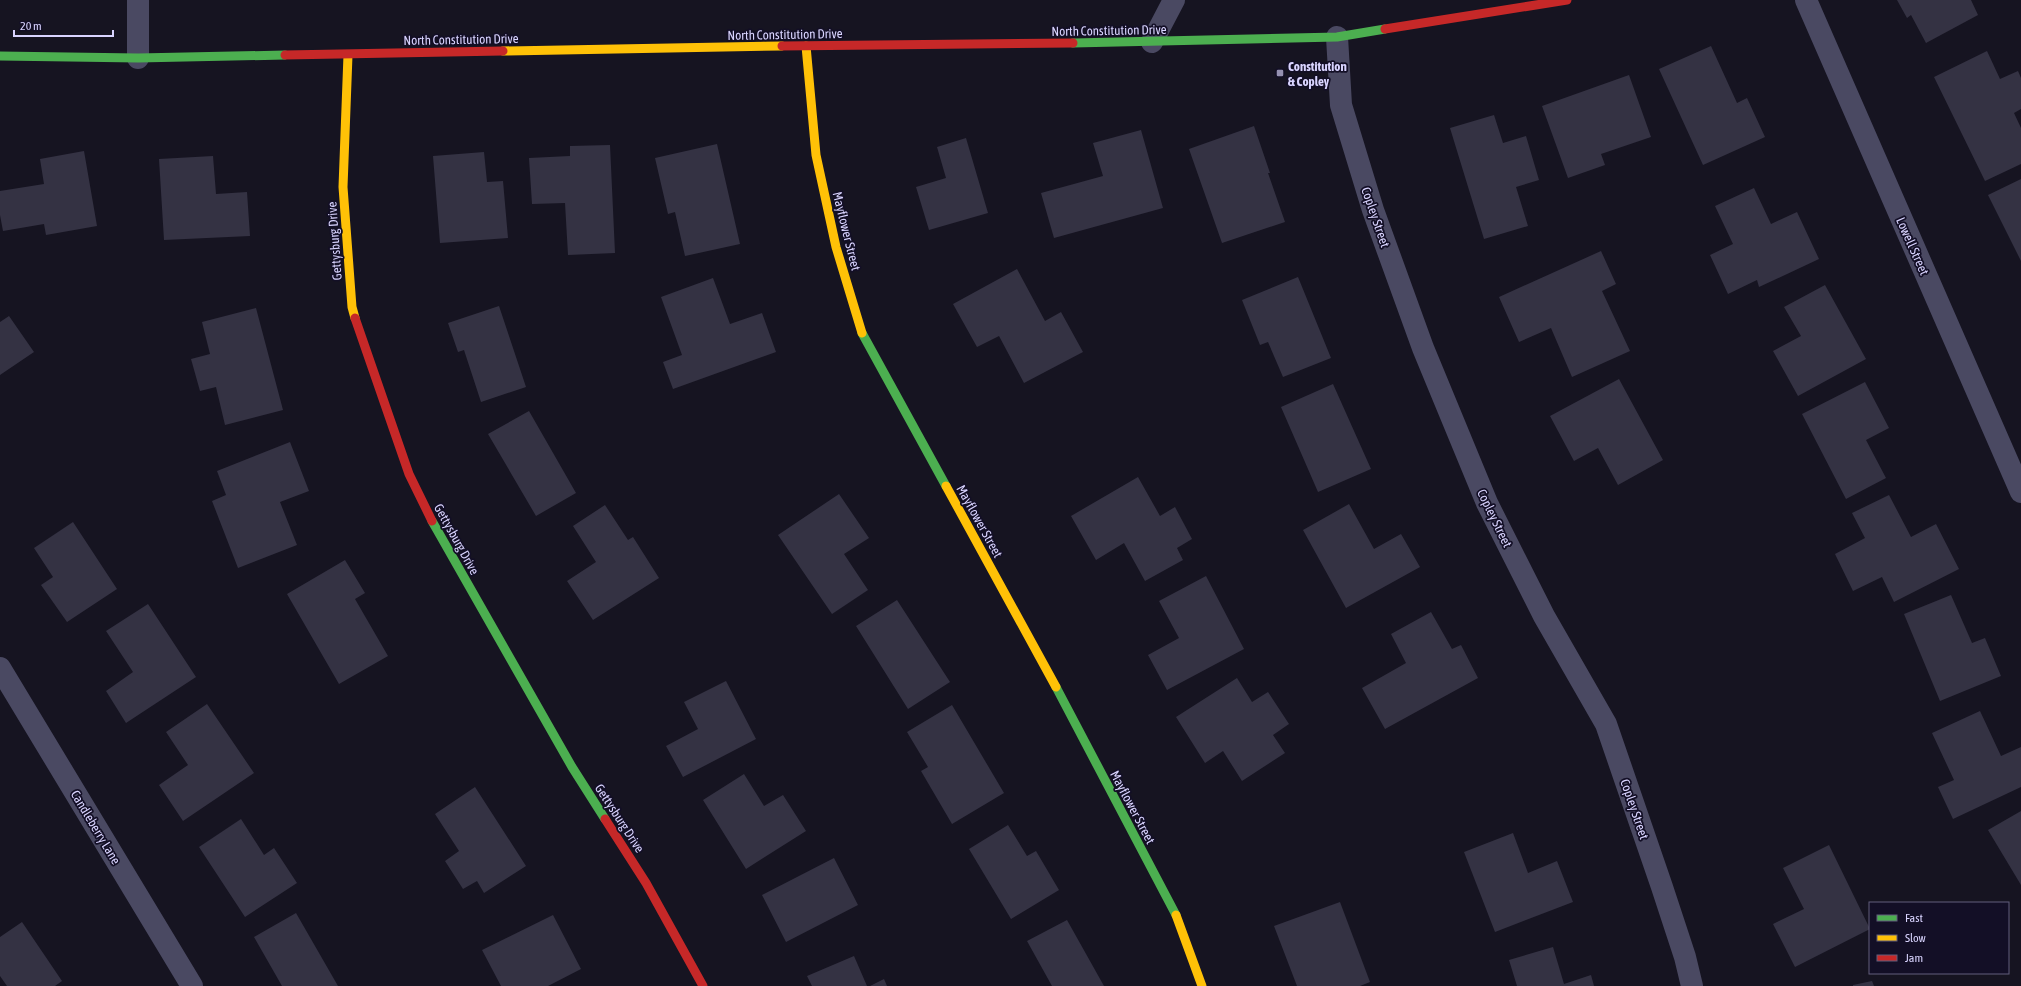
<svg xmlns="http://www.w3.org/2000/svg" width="2021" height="986" font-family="'Asap Condensed',sans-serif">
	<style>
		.building { fill: #343243 }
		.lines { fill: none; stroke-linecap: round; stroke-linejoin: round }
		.street { stroke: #4a4962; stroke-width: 22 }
		.fast { stroke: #4caf50; stroke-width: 9 }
		.slow { stroke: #ffc107; stroke-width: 9 }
		.jam { stroke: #c62828; stroke-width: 9 }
		.poi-dot { fill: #9591b1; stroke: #130f26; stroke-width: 1.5 }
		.labels { text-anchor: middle; stroke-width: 3.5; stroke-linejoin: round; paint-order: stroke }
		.street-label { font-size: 13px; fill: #d9d4ff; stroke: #130f26 }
		.poi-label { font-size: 13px; font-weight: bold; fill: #d9d4ff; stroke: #130f26; text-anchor: start }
	</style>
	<rect width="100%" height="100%" fill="#161421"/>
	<path class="building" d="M1897 0H1971L1978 15 1926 43 1911 15 1907 18Z
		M1711 46 1737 103 1747 98 1765 137 1703 165 1659 69Z
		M1987 51 2000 79 2018 71 2021 78V109L2014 113 2021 128V164L1985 181 1934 77Z
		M1629 75 1651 137 1601 154 1605 165 1568 178 1542 106Z
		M1494 115 1503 143 1526 136 1539 180 1516 187 1528 226 1484 239 1450 128Z
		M1254 126 1270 173H1268L1285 222 1222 243 1189 149Z
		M1141 130 1163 208 1054 238 1041 193 1103 176 1093 143Z
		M966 138 988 213 929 230 916 187 946 178 937 147Z
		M717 144 740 244 685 256 675 212 668 214 655 158Z
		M610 145 615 253 568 255 565 203 532 204 529 158 570 156V146Z
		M84 151 97 226 46 235 44 224 3 231 0 215V191L44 184 40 159Z
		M484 152 487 182 503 181 508 238 440 243 433 156Z
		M213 156 216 194 247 192 250 236 164 240 159 159Z
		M2021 179V261L1988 195Z
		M1754 188 1771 224 1797 212 1819 259 1759 287 1757 280 1728 294 1710 255 1733 244 1715 206Z
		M1601 251 1616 284 1602 291 1630 351 1572 377 1551 328 1519 342 1499 297Z
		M1017 269 1045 321 1061 312 1083 352 1024 383 999 336 977 347 953 304Z
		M1298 277 1331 358 1283 377 1268 342 1260 345 1242 300Z
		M713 278 730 324 762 313 776 352 673 389 663 362 682 355 661 297Z
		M1825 285 1866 359 1798 396 1773 351 1801 336 1784 307Z
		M499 306 526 387 481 402 464 350 458 352 448 323Z
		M256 308 283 410 225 425 216 387 200 391 191 359 210 354 202 322Z
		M9 316 34 352 0 375V322Z
		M1619 379 1663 460 1618 485 1598 448 1574 461 1550 416Z
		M1865 382 1889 428 1866 440 1886 478 1846 499 1802 414Z
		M1333 384 1371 469 1318 492 1281 407Z
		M529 411 576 493 536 516 488 434Z
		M290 442 309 491 280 502 297 545 238 568 212 501 226 495 217 471Z
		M1138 477 1160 516 1175 507 1192 539 1177 548 1183 560 1145 581 1124 543 1096 560 1071 516Z
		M839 494 869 538 844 554 868 590 832 614 778 535Z
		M1889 495 1911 537 1936 524 1959 569 1894 602 1882 577 1853 591 1835 554 1865 538 1852 513Z
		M1349 504 1374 549 1401 534 1420 567 1346 608 1303 530Z
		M605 505 628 540 633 537 659 578 593 620 567 581 596 562 573 526Z
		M73 522 117 589 67 622 41 585 53 577 34 548Z
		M345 560 365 593 355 599 388 656 339 684 287 594Z
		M1206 576 1244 649 1167 690 1148 655 1179 638 1159 601Z
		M1951 595 1972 643 1985 638 2001 676 1940 701 1904 614Z
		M897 600 950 682 908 709 856 626Z
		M148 604 196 677 126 723 106 691 133 672 106 631Z
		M1431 612 1452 649 1461 645 1478 678 1385 729 1362 688 1406 663 1391 634Z
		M1237 678 1252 702 1268 692 1289 724 1273 735 1285 753 1242 781 1223 751 1205 763 1176 717Z
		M726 681 756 739 683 777 666 746 698 729 684 702Z
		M207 704 254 773 183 821 159 785 188 765 166 732Z
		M952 705 1004 793 952 824 921 771 928 767 907 732Z
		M1980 711 2001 756 2021 747V787L1953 819 1938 787 1954 780 1932 733Z
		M744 774 764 806 783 795 806 831 746 869 703 800Z
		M475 787 526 866 484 893 477 881 463 889 445 861 459 851 435 814Z
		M2021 811V885L1988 830Z
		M241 819 264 855 274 848 297 883 245 917 199 847Z
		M1008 825 1027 856 1036 851 1059 890 1011 919 969 849Z
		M1513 833 1528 873 1557 861 1573 902 1495 932 1464 852Z
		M1829 845 1870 929 1795 967 1773 924 1804 909 1783 868Z
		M834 858 858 905 786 942 762 895Z
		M1340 902 1370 982 1360 986H1297L1274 926Z
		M296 913 338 986H282L254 937Z
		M553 915 581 969 548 986H501L482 950Z
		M1067 920 1104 986H1052L1027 941Z
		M22 922 62 981 55 986H7L0 976V937Z
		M1553 947 1564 984 1591 975 1594 986H1517L1509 960Z
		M854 956 867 986H812L807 976Z
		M884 979 887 986H870Z
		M1872 981 1874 986H1853V985Z"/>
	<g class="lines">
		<path class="street" d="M138 0V58
			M1806 0 2021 492
			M1337 37 1341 105 1373 210 1423 348 1487 503 1544 616 1606 724 1662 887 1685 957 1692 986
			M1152 42 1174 0
			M0 668 192 986"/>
		<path class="fast" d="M1073 43 1337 37 1385 29
			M0 56 138 58 285 55
			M862 333 946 486
			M432 521 572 767 605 819
			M1056 687 1176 915"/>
		<path class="slow" d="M806 46 816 155 836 247 862 333
			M503 51 782 46
			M348 55 343 187 352 307 355 318
			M946 486 1056 687
			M1176 915 1202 986"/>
		<path class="jam" d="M1385 29 1567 0
			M782 46 1073 43
			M285 55 503 51
			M355 318 409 474 432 521
			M605 819 646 883 703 986"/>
	</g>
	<rect class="poi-dot" x="1276" y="69" width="8" height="8" rx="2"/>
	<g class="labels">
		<g class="street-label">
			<text transform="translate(1109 30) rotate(-1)" y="5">North Constitution Drive</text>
			<text transform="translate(785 34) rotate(-1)" y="5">North Constitution Drive</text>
			<text transform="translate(461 39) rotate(-1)" y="5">North Constitution Drive</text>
			<text transform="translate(1376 217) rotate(71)" y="5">Copley Street</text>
			<text transform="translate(847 231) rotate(76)" y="5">Mayflower Street</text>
			<text transform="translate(334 241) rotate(-94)" y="5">Gettysburg Drive</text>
			<text transform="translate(1913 246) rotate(66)" y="5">Lowell Street</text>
			<text transform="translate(1495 518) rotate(64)" y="5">Copley Street</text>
			<text transform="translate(980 521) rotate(61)" y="5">Mayflower Street</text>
			<text transform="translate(457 539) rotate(61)" y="5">Gettysburg Drive</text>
			<text transform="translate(1133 807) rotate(62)" y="5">Mayflower Street</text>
			<text transform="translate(1635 809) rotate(71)" y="5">Copley Street</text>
			<text transform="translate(620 818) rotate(57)" y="5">Gettysburg Drive</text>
			<text transform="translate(96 827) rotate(59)" y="5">Candleberry Lane</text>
		</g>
		<g class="poi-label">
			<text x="1288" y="71">Constitution<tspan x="1288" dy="15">&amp; Copley</tspan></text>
		</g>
	</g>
	<rect x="1869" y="902" width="140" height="72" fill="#130f26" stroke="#625e7d"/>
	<rect x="1877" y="915" width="20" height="6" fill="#4caf50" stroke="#625e7d"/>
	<text x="1905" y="922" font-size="12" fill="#d9d4ff">Fast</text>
	<rect x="1877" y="935" width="20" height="6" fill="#ffc107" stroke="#625e7d"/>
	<text x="1905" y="942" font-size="12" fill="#d9d4ff">Slow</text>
	<rect x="1877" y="955" width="20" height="6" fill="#c62828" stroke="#625e7d"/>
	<text x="1905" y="962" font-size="12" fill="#d9d4ff">Jam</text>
	<path d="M14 30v6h99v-6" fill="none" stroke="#d9d4ff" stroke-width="2"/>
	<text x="20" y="30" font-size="12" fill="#d9d4ff" stroke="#130f26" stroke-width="3" paint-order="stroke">20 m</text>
</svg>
